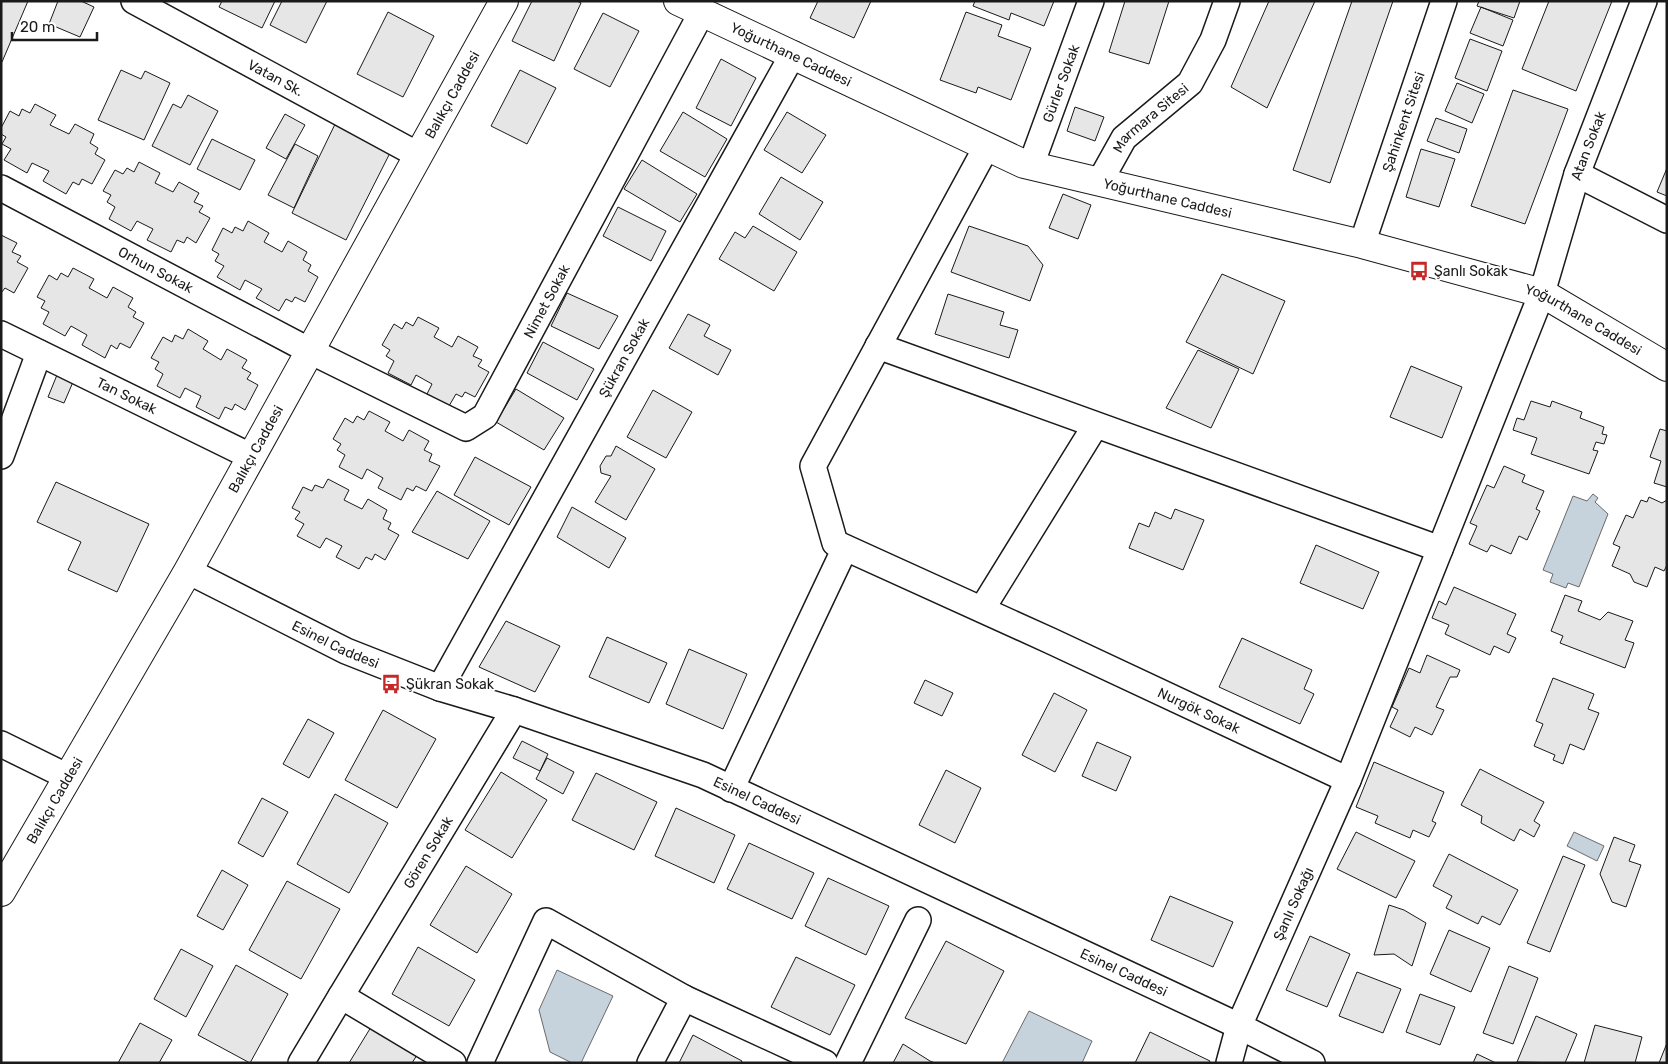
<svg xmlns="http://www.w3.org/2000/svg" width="1668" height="1064" font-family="Rubik,sans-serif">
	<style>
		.water { fill: #c6d2dc; stroke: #6a6a6a }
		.building { fill: #e6e6e6; stroke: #1a1a1a }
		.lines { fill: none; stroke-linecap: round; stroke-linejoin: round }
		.minor-casing { stroke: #1a1a1a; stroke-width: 28 }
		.secondary-casing { stroke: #1a1a1a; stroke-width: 30 }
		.minor { stroke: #fff; stroke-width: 25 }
		.secondary { stroke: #fff; stroke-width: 28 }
		.labels { text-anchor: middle; stroke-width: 4; stroke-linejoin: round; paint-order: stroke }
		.street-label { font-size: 14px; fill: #1a1a1a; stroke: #fff }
		.poi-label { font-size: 14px; fill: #1a1a1a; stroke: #fff; text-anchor: start }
	</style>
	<rect width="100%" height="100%" fill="#fff"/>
	<path class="water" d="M1593 494 1598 498 1595 502 1608 514 1579 587 1568 583 1566 588 1550 582 1553 574 1543 570 1573 496 1587 501Z
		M1574 832 1604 846 1597 861 1567 846Z
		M557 970 613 996 581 1063H572L550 1052 539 1010Z
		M1029 1011 1092 1041 1082 1063H1002Z"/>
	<path class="building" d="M1 1H28L2 62H1Z
		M58 1H81L94 7 80 37 49 24Z
		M275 1 262 28 219 7 222 1Z
		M282 1H327L306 43 270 25Z
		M532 1H577L581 3 554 61 512 41Z
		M818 1H871L854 38 810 18Z
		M975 1H1054L1044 26 1011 13 1009 20 973 6Z
		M1125 1H1169L1149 64 1109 52Z
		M1269 1H1315L1267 108 1231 87Z
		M1352 1H1393L1330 183 1293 170Z
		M1479 1H1520L1514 18 1477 6Z
		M1549 1H1612L1576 91 1522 69Z
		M1481 7 1513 20 1503 46 1470 33Z
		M388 12 434 36 403 97 357 74Z
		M966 12 1002 25 998 36 1031 48 1011 100 978 87 976 93 940 80Z
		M603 13 639 31 610 87 574 69Z
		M1470 39 1502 51 1487 91 1455 78Z
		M721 59 756 78 731 126 696 108Z
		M121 70 141 79 145 71 170 83 144 140 98 120Z
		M520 70 556 88 527 144 491 126Z
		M1457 83 1484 94 1472 123 1445 111Z
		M1513 90 1568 109 1525 224 1471 206Z
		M188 95 218 111 190 165 152 146 173 104 181 108Z
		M35 104 56 115 50 125 69 134 75 124 94 134 90 143 98 148 95 154 105 160 92 184 82 179 79 185 73 182 66 194 43 181 49 171 32 163 27 173 4 160 11 149 2 144 6 137 1 134V128L10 111 19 116 22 109 30 113Z
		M1075 107 1104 117 1095 141 1067 131Z
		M683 112 727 139 705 177 660 151Z
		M787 112 826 135 802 173 764 150Z
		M285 114 305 125 286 159 266 148Z
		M338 118 393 147 346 240 292 213Z
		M1436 118 1467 129 1459 153 1427 141Z
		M212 139 255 160 240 190 197 169Z
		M295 144 318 156 294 208 268 195Z
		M1421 149 1455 159 1439 207 1406 197Z
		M642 160 697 194 680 222 624 189Z
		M139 162 160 173 155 183 173 192 179 182 199 193 194 202 203 206 199 212 210 218 196 243 187 237 184 243 177 240 171 252 147 240 153 229 137 221 131 231 109 219 115 207 107 202 111 195 103 191 115 170 123 174 127 168 134 172Z
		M1667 168V196L1657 192Z
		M781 177 823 202 800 240 759 214Z
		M1063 194 1091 205 1078 239 1049 228Z
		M618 207 666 231 651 261 603 236Z
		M248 221 269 233 264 242 282 252 288 241 307 252 303 260 311 265 308 271 318 277 305 302 295 297 292 302 286 299 279 311 256 298 262 289 245 280 240 290 217 277 224 266 215 261 219 254 212 250 223 228 232 233 235 227 243 231Z
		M753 226 797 252 774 291 719 259 735 232 745 238Z
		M969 226 1028 246 1043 265 1030 301 951 272Z
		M1 235 17 243 12 252 21 256 17 262 28 268 14 293 5 288 1 293Z
		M73 268 94 279 89 288 107 298 113 287 133 298 128 307 136 312 133 317 144 323 130 348 120 343 117 349 111 345 105 358 82 345 87 335 71 326 65 336 43 324 49 312 41 308 45 301 37 297 49 275 57 280 61 273 68 277Z
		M1222 274 1285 301 1253 374 1186 342Z
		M567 293 618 316 599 349 551 326Z
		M948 294 1004 312 1000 325 1018 330 1009 358 935 334Z
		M688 314 710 325 704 336 731 350 718 375 669 348Z
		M418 317 439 328 434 337 452 347 458 336 478 347 473 356 482 360 478 366 489 372 475 397 465 392 462 397 456 394 449 406 427 394 432 384 416 375 411 385 388 373 394 361 386 356 390 350 382 345 394 324 402 329 406 322 413 326Z
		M188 329 208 341 203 349 221 360 227 349 247 360 242 368 251 373 247 379 258 385 245 410 235 404 232 410 225 407 219 419 196 407 201 396 185 388 180 398 157 386 163 374 155 369 159 362 151 358 163 337 172 342 175 335 183 339Z
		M543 342 594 369 577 400 527 373Z
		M1198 350 1239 369 1211 428 1166 408Z
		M1411 366 1462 387 1442 438 1390 417Z
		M57 375 73 382 64 403 48 397Z
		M516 389 564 418 544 450 496 422Z
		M653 390 692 412 666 458 627 437Z
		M1531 401 1550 407 1552 401 1582 412 1580 418 1604 427 1602 434 1607 435 1604 444 1596 442 1593 450 1598 451 1589 474 1531 454 1537 438 1513 430 1517 418 1524 420Z
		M369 411 390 422 385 431 403 441 409 430 429 441 424 450 432 454 429 461 440 466 426 491 416 486 413 491 407 488 401 500 378 488 383 478 367 469 362 479 339 467 345 455 337 450 341 444 333 439 345 418 353 423 357 416 364 420Z
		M1660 429 1667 431V487L1654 483 1661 461 1650 457Z
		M616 446 655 469 626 520 595 502 611 476 601 473 600 466 606 456H611Z
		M475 457 531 487 509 525 454 495Z
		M1504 466 1525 475 1522 482 1544 491 1536 509 1540 511 1527 540 1519 536 1511 554 1491 545 1487 552 1469 544 1477 526 1470 523 1487 485 1494 488Z
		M328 479 349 490 344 500 362 509 368 499 387 510 383 519 391 523 388 529 399 535 385 560 375 554 372 560 366 557 359 569 336 557 342 546 326 538 320 548 297 536 304 524 295 519 300 512 292 508 303 487 312 491 315 485 323 488Z
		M56 482 149 524 117 592 68 570 81 542 37 522Z
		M437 491 490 521 468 559 412 532Z
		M1649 497 1662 503 1667 500V565L1664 571 1655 567 1647 587 1634 582 1630 574 1612 566 1620 547 1613 544 1626 515 1633 518 1641 500 1647 502Z
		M572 507 626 538 609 568 557 537Z
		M1175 509 1204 520 1183 570 1129 548 1139 523 1149 527 1155 512 1171 519Z
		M1316 545 1379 572 1363 609 1300 583Z
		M1454 587 1516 614 1507 634 1516 638 1509 653 1494 646 1490 655 1445 634 1449 625 1432 618 1439 601 1446 605Z
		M1565 595 1582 601 1578 611 1600 620 1608 612 1633 621 1625 640 1634 643 1625 668 1560 643 1563 636 1551 631Z
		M506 621 560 646 535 692 479 667Z
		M607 637 667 663 649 703 589 677Z
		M1242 638 1312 670 1304 689 1314 694 1300 724 1219 687Z
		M689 649 747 674 723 729 666 704Z
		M1427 655 1460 670 1457 677H1450L1436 707 1444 710 1432 735 1415 727 1410 737 1390 727 1398 710 1392 707 1409 668 1420 673Z
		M1553 678 1594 694 1588 709 1599 713 1584 750 1570 744 1563 764 1553 760 1555 755 1534 746 1543 724 1536 721Z
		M925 680 953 693 942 716 914 703Z
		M1054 693 1087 710 1055 772 1022 755Z
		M383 710 436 739 397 808 345 780Z
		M308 719 334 733 309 778 283 764Z
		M522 741 548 754 540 771 513 758Z
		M1097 742 1131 757 1116 791 1082 776Z
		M547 758 574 772 563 794 536 779Z
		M1374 762 1444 792 1432 821 1436 823 1429 837 1413 830 1410 838 1375 823 1378 816 1356 807Z
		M1480 769 1544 802 1534 821 1540 825 1534 837 1520 829 1514 841 1481 823 1482 816 1461 805Z
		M946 770 981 788 955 843 919 825Z
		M501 772 547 800 512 858 465 830Z
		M596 773 657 802 634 850 572 820Z
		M335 794 388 823 349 893 297 864Z
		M262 798 288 812 263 857 238 843Z
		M676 808 735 835 714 883 655 856Z
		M1356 832 1415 861 1396 898 1337 869Z
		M1614 837 1635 845 1629 861 1641 865 1626 907 1612 902 1600 874Z
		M749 843 814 873 792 919 727 889Z
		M1449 854 1518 890 1500 925 1482 916 1478 924 1446 908 1452 896 1433 886Z
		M1563 856 1585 865 1550 952 1527 943Z
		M466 866 512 894 477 953 430 925Z
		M222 870 248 885 223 930 197 916Z
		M828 878 889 906 866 955 805 926Z
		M287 881 340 909 301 979 249 950Z
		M1170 896 1233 922 1213 967 1151 940Z
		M1389 905 1404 910 1426 923 1412 966 1394 954 1374 955Z
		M1449 930 1490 948 1471 992 1430 974Z
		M1310 936 1350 954 1327 1007 1286 990Z
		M946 941 1004 971 966 1044 905 1018Z
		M418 947 475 980 449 1026 392 994Z
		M181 949 213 966 186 1017 154 999Z
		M796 957 855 985 830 1035 771 1007Z
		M236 965 288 994 250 1063 198 1035Z
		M1509 966 1538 978 1513 1044 1483 1033Z
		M1357 972 1401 989 1383 1033 1339 1016Z
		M1420 994 1455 1007 1440 1045 1406 1032Z
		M1536 1016 1577 1034 1565 1063 1517 1062Z
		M140 1023 172 1040 159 1063H118Z
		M1595 1025 1642 1037 1635 1063H1584Z
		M371 1027 417 1055 412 1063H349Z
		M1150 1032 1210 1061 1209 1063H1135Z
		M693 1035 742 1061 741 1063H679Z
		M1667 1043V1063H1659Z
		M903 1044 930 1061 935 1063H893Z
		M1477 1054 1496 1063H1473Z"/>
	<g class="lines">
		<defs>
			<g id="minor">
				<path id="s1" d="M134 1 418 155"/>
				<path id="s2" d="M987 146 813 466 835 543 1051 641 1348 780"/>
				<path id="s3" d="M1024 164 1031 165 1091 1"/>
				<path d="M1577 174 1667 220"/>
				<path id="s4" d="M1100 181 1124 138 1190 83 1213 40 1227 1"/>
				<path id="s5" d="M1 188 310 351 466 428 485 416 702 12"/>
				<path id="s6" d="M1362 244 1444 1"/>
				<path id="s7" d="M1 334 252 457"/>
				<path d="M878 346 1440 549"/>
				<path d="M1 456 39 353"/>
				<path id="s8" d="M188 571 346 651 440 688 514 710 703 775 1239 1026 1312 1063"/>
				<path d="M982 609 1095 426"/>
				<path id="s9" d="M440 688 793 54"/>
				<path d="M1 744 68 777"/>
				<path d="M731 789 845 548"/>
				<path id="s10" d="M341 996 514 710"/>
				<path d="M684 998 825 1063"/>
				<path d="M301 1063 341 996 453 1063"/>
				<path d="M480 1063 546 921 684 998 650 1063"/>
				<path d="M848 1063 918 920"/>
				<path id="s11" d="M1229 1063 1239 1026 1348 780 1542 293 1577 174 1644 1"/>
			</g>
			<g id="secondary">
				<path id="s12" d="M678 1 1024 164 1362 244 1542 293 1667 367"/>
				<path id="s13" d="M1 892 188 571 504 1"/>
			</g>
		</defs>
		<use href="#minor" class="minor-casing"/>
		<use href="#secondary" class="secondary-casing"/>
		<use href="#minor" class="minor"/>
		<use href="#secondary" class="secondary"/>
	</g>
	<defs>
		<symbol id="bus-bare" viewBox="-9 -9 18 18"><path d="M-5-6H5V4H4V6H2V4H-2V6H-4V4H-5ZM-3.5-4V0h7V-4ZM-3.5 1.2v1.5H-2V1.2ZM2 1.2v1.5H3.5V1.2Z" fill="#c62828" stroke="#fff" stroke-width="2.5" paint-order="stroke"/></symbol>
	</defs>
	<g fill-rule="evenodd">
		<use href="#bus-bare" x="1405" y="257" width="28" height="28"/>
		<use href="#bus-bare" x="377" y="670" width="28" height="28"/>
	</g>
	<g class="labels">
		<g class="street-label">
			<text dy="5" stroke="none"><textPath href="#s12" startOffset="125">Yoğurthane Caddesi</textPath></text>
			<text dy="5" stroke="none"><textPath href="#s1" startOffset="161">Vatan Sk.</textPath></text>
			<text dy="5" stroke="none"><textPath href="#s3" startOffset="94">Gürler Sokak</textPath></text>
			<text dy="5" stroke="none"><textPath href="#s13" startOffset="916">Balıkçı Caddesi</textPath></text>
			<text dy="5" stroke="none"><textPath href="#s4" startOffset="82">Marmara Sitesi</textPath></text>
			<text dy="5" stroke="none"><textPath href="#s6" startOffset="129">Şahinkent Sitesi</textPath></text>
			<text dy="5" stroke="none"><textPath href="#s11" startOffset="986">Atan Sokak</textPath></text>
			<text dy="5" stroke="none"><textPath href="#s12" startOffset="530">Yoğurthane Caddesi</textPath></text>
			<text dy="5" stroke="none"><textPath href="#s5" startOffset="175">Orhun Sokak</textPath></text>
			<text dy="5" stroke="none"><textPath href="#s5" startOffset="676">Nimet Sokak</textPath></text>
			<text dy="5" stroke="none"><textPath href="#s12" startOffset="965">Yoğurthane Caddesi</textPath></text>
			<text dy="5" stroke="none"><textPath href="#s9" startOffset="378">Şükran Sokak</textPath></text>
			<text dy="5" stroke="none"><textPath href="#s7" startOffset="140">Tan Sokak</textPath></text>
			<text dy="5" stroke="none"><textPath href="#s13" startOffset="511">Balıkçı Caddesi</textPath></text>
			<text dy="5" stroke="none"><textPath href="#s8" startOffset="165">Esinel Caddesi</textPath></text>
			<text dy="5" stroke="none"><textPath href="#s2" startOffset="845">Nurgök Sokak</textPath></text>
			<text dy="5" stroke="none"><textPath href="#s13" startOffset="106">Balıkçı Caddesi</textPath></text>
			<text dy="5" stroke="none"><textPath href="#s8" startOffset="615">Esinel Caddesi</textPath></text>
			<text dy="5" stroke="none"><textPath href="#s10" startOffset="168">Gören Sokak</textPath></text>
			<text dy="5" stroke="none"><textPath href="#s11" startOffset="172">Şanlı Sokağı</textPath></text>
			<text dy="5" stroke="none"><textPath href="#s8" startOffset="1020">Esinel Caddesi</textPath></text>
		</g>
		<g class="poi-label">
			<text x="1434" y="276">Şanlı Sokak</text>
			<text x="406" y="689">Şükran Sokak</text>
		</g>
	</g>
	<rect width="1668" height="1064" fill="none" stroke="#1a1a1a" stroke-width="5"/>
	<path d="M12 32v8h85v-8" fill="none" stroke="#1a1a1a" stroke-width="2.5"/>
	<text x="20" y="32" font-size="15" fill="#1a1a1a" stroke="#ffffff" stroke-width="4" paint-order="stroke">20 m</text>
</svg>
